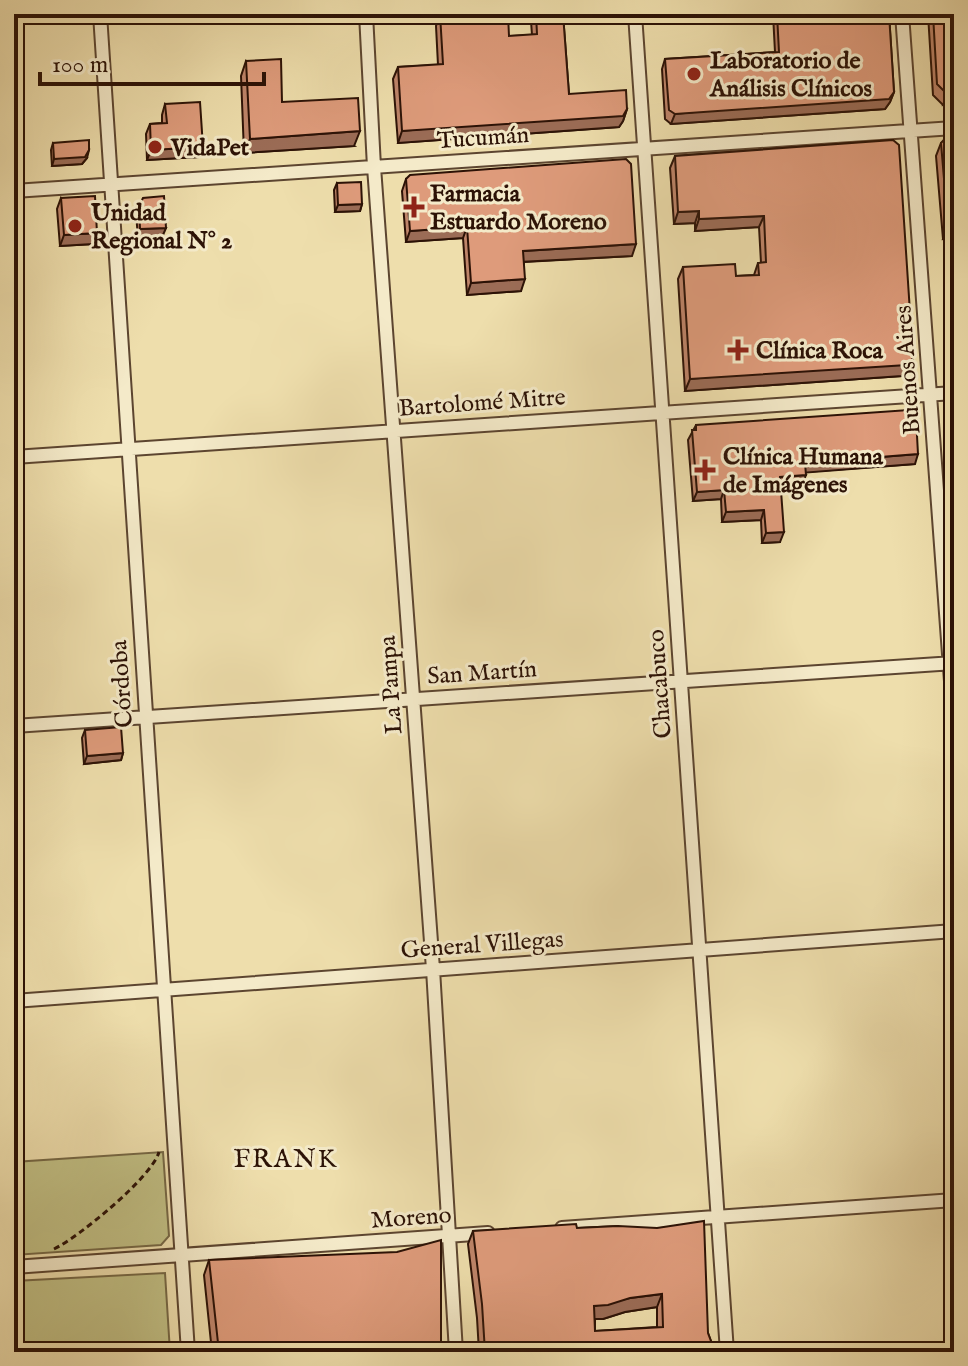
<svg xmlns="http://www.w3.org/2000/svg" width="968" height="1366" font-family="'IM FELL English',serif">
	<style>
		.green { fill: #c1bf84; stroke: #766845; stroke-width: 2 }
		.lines { fill: none; stroke-linecap: round; stroke-linejoin: round }
		.street-casing { stroke: #5c4530; stroke-width: 16 }
		.path { stroke: #2c1206; stroke-width: 3; stroke-dasharray: 6 4; stroke-linecap: butt }
		.street { stroke: #f4eac9; stroke-width: 12 }
		.wall { fill: #bf856a; stroke: #2c1206; stroke-width: 2; fill-rule: evenodd }
		.shaded-wall { fill: #9b6c56; stroke: #2c1206; stroke-width: 2 }
		.building { fill: #de9b7b; stroke: #2c1206; stroke-width: 2; fill-rule: evenodd }
		.poi-dot { fill: #8f2418; stroke: #f4eac9; stroke-width: 3 }
		.labels { text-anchor: middle; stroke-width: 6; stroke-linejoin: round; paint-order: stroke }
		.poi-label { font-size: 24px; font-weight: bold; fill: #2c1206; stroke: #f4eac9; text-anchor: start }
		.street-label { font-size: 24px; fill: #2c1206; stroke: #f4eac9 }
		.neighbourhood-label { font-size: 26px; letter-spacing: 2px; fill: #2c1206; stroke: #f4eac9 }
	</style>
	<rect width="100%" height="100%" fill="#eedeac"/>
	<filter id="stains"><feTurbulence type="fractalNoise" baseFrequency=".0025" numOctaves="4"/><feColorMatrix values="0 0 0 0 .2 0 0 0 0 .09 0 0 0 0 .02 0 0 0 .5 -.17"/></filter>
	<radialGradient id="worn" r=".72"><stop offset=".6" stop-color="#630" stop-opacity="0"/><stop offset="1" stop-color="#630" stop-opacity=".3"/></radialGradient>
	<path class="green" d="M163 1152 169 1236 161 1245 14 1255V1162Z
		M165 1273 170 1352H14V1281Z"/>
	<g class="lines">
		<defs>
			<path id="street" d="M100 14 188 1352
				M366 14 374 167 433 969 456 1352
				M635 14 727 1352
				M902 14 954 722
				M14 191 954 128
				M14 457 954 393
				M14 726 954 663
				M14 1001 954 931
				M562 1228 954 1200
				M14 1267 488 1233"/>
		</defs>
		<use href="#street" class="street-casing"/>
		<path class="path" d="M54 1249C79 1237 152 1177 159 1152"/>
		<use href="#street" class="street"/>
	</g>
	<path class="wall" d="M440 14 509 36 532 35 531 21 534 14H563L569 94 627 109 623 121 619 127 398 143 393 79 398 67 438 65 436 26Z
		M773 14H889L894 92 890 102 885 109 671 124 665 119 662 69 665 59 775 52Z
		M928 14H954V104L943 105 933 95Z
		M246 61 282 102 354 146 244 153 241 76Z
		M165 104 203 147 199 157 147 160 146 134 150 124 162 123V115Z
		M954 135V238L943 239 936 156 941 143Z
		M893 140 913 358 908 369 902 376 685 391 678 279 683 267 736 276 754 275 758 263H761L759 227 695 231V223L674 224 670 168 675 156Z
		M53 143 87 158 82 164 52 166 51 150Z
		M406 179 632 256 524 262 521 291 467 295 463 238 406 242 402 191Z
		M337 183 362 204 360 211 335 212 334 190Z
		M61 198 93 244 60 246 57 209Z
		M139 206 163 235 138 237 136 214Z
		M954 300V347L951 307Z
		M696 425 915 464 805 472 802 485 781 487 780 542 762 543 761 520 722 522 721 499 693 501 688 440Z
		M85 730 123 753 121 760 84 764 82 738Z
		M618 1226 708 1333 715 1352H479L477 1318 468 1244 473 1231 577 1228ZM657 1307V1327L595 1331V1319H603L625 1312Z
		M209 1260 441 1352H445H212L204 1275Z"/>
	<path class="shaded-wall" d="M894 92 890 102 885 109 671 124 675 114Z
		M954 93V104L943 105 947 94Z
		M627 109 623 121 619 127 398 143 402 131Z
		M360 131 354 146 244 153 250 139Z
		M203 147 199 157 147 160 151 150Z
		M89 150 87 158 82 164 52 166 54 159Z
		M362 204 360 211 335 212 338 205Z
		M699 211 695 223 674 224 678 212Z
		M764 216 759 227 695 231 699 219Z
		M948 226H954V238L943 239Z
		M467 227 463 238 406 242 410 231Z
		M166 228 163 235 138 237 140 229Z
		M97 233 93 244 60 246 64 235Z
		M636 244 632 256 519 262 523 251Z
		M525 279 521 291 467 295 471 283Z
		M913 358 908 369 902 376 685 391 690 379Z
		M918 454 915 464 801 473 805 463Z
		M806 475 802 485 777 487 780 477Z
		M724 490 721 499 693 501 697 492Z
		M764 510 761 520 722 522 726 512Z
		M784 532 780 542 762 543 766 533Z
		M123 753 121 760 84 764 87 756Z
		M662 1294 657 1307 625 1312 603 1319H589L594 1306 630 1298Z"/>
	<path class="building" d="M440 14H508L509 36 537 34 536 14H563L569 94 626 90 627 109 623 116 402 131 398 67 443 64Z
		M777 14H889L894 92 889 99 675 114 669 110 665 59 779 52Z
		M933 14H954V93L947 94 937 84Z
		M281 59 282 102 358 98 360 131 250 139 246 61Z
		M200 102 203 147 151 150 150 124 167 123 165 104Z
		M948 135H954V226H948L941 143Z
		M89 140V150L85 157 54 159 53 143Z
		M893 140 899 145 913 358 907 365 690 379 683 267 735 264 736 276 759 275 758 263 766 262 764 216 699 219V211L678 212 675 156Z
		M626 159 631 164 636 244 523 251 525 279 471 283 467 227 410 231 406 179 410 175Z
		M361 182 362 204 338 205 337 183Z
		M95 196 97 233 64 235 61 198Z
		M164 196 166 228 140 229 139 206 143 198Z
		M909 410 916 417 918 454 805 463 806 475 780 477 784 532 766 533 764 510 726 512 724 490 697 492 692 430H696V425Z
		M121 727 123 753 87 756 85 730Z
		M704 1221 708 1333 715 1352H485L482 1304 473 1231 576 1224 577 1228 618 1226 657 1228ZM662 1294 663 1327 595 1331 594 1306 608 1305 630 1298Z
		M441 1240V1352H445H219L209 1260 397 1252Z"/>
	<g class="poi-dot">
		<circle cx="694" cy="74" r="8"/>
		<circle cx="155" cy="147" r="8"/>
		<path d="M410 195h8v8h8v8h-8v8h-8v-8h-8v-8h8z"/>
		<circle cx="75" cy="226" r="8"/>
		<path d="M734 338h8v8h8v8h-8v8h-8v-8h-8v-8h8z"/>
		<path d="M701 458h8v8h8v8h-8v8h-8v-8h-8v-8h8z"/>
	</g>
	<g class="labels">
		<g class="poi-label">
			<text x="710" y="68">Laboratorio de<tspan x="710" dy="28">Análisis Clínicos</tspan></text>
			<text x="171" y="155">VidaPet</text>
			<text x="430" y="201">Farmacia<tspan x="430" dy="28">Estuardo Moreno</tspan></text>
			<text x="91" y="220">Unidad<tspan x="91" dy="28">Regional N° 2</tspan></text>
			<text x="756" y="358">Clínica Roca</text>
			<text x="723" y="464">Clínica Humana<tspan x="723" dy="28">de Imágenes</tspan></text>
		</g>
		<g class="street-label">
			<text transform="translate(483 137) rotate(-4)" y="8">Tucumán</text>
			<text transform="translate(907 370) rotate(-94)" y="8">Buenos Aires</text>
			<text transform="translate(482 402) rotate(-4)" y="8">Bartolomé Mitre</text>
			<text transform="translate(482 672) rotate(-4)" y="8">San Martín</text>
			<text transform="translate(121 684) rotate(-94)" y="8">Córdoba</text>
			<text transform="translate(659 684) rotate(-94)" y="8">Chacabuco</text>
			<text transform="translate(390 685) rotate(-94)" y="8">La Pampa</text>
			<text transform="translate(482 944) rotate(-4)" y="8">General Villegas</text>
			<text transform="translate(411 1217) rotate(-4)" y="8">Moreno</text>
		</g>
		<g class="neighbourhood-label">
			<text x="286" y="1167">FRANK</text>
		</g>
	</g>
	<rect width="968" height="1366" fill="none" stroke="#eedeac" stroke-width="48"/>
	<rect x="16" y="16" width="936" height="1334" fill="none" stroke="#2c1206" stroke-width="4"/>
	<rect x="24" y="24" width="920" height="1318" fill="none" stroke="#2c1206" stroke-width="2"/>
	<path d="M40 72v12h224v-12" fill="none" stroke="#2c1206" stroke-width="4"/>
	<text x="52" y="72" font-size="24" fill="#2c1206" stroke="#f4eac9" stroke-width="6" paint-order="stroke">100 m</text>
	<rect width="100%" height="100%" filter="url(#stains)"/>
	<rect width="100%" height="100%" fill="url(#worn)"/>
</svg>
